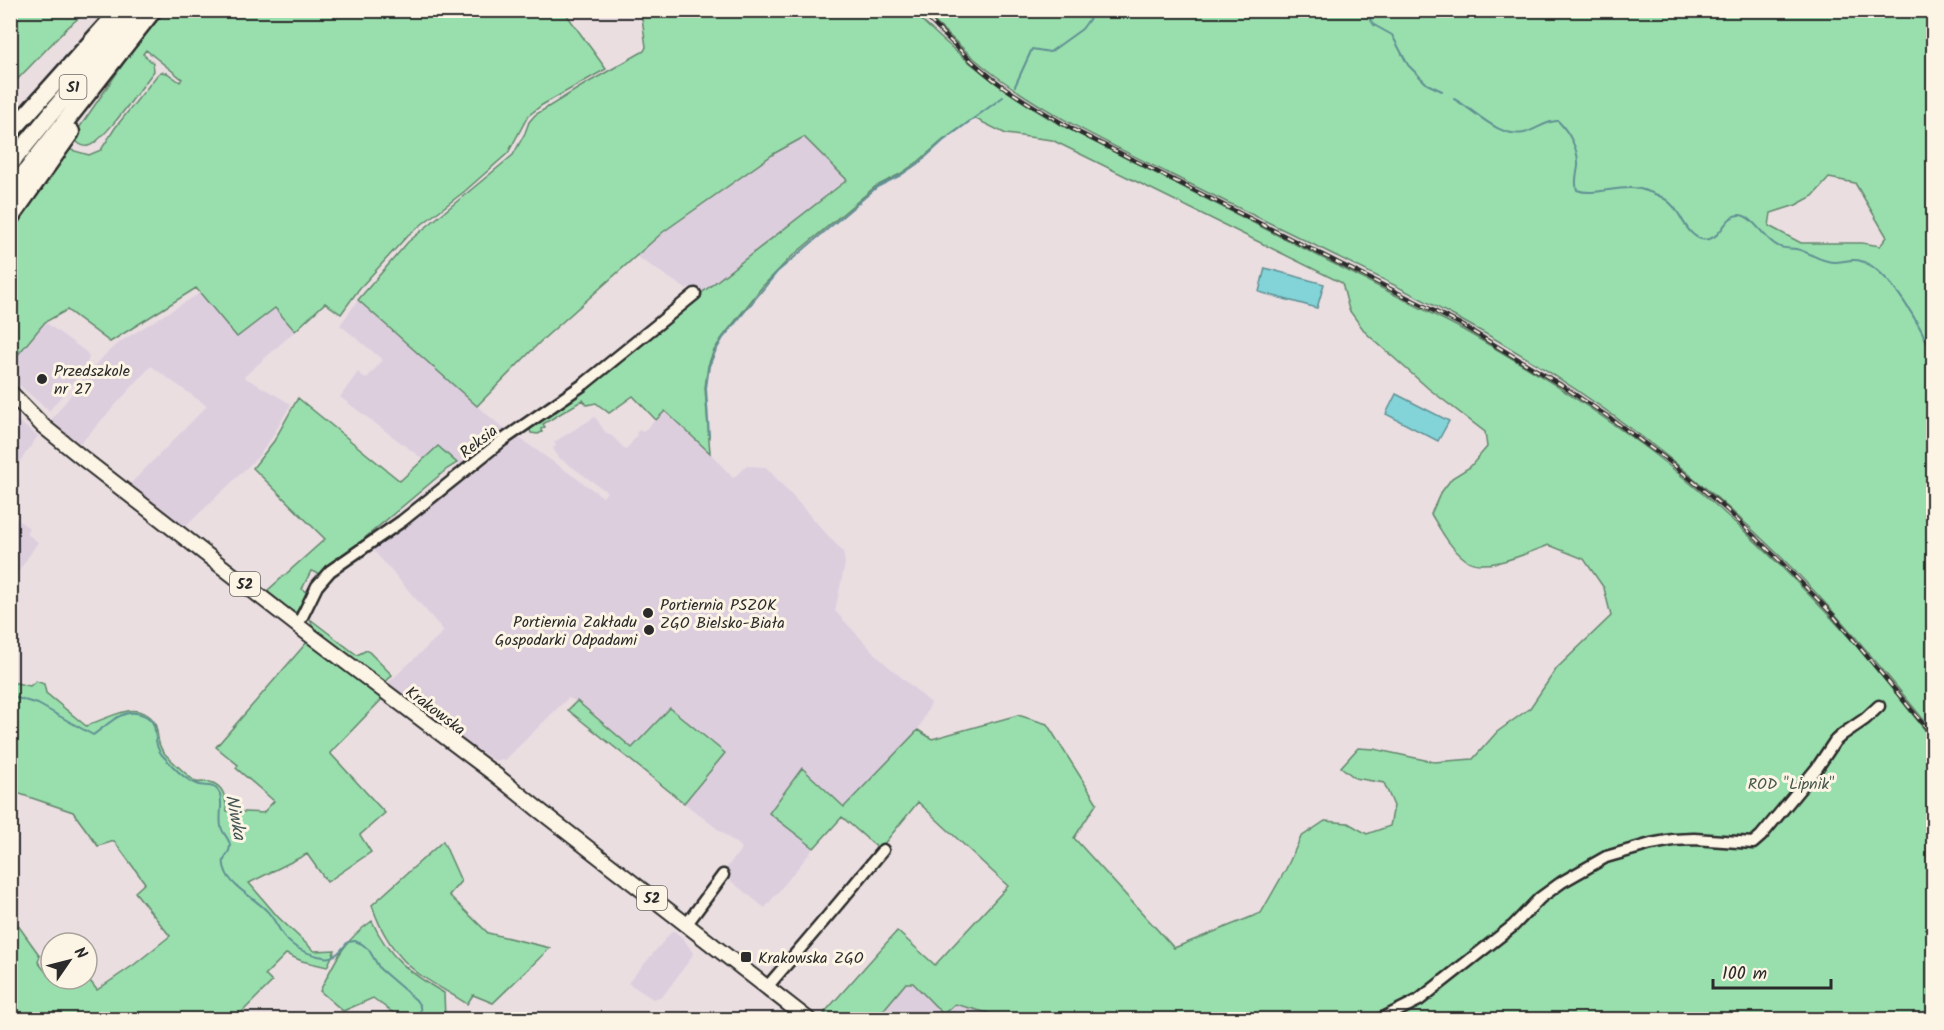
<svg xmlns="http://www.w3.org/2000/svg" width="1944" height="1030" font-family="Kalam,sans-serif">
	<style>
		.built { fill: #ddcede }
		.green { fill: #99dfad; stroke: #62856c; stroke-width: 1.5; fill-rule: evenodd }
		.water { fill: #83d4d9; stroke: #609093; stroke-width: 1.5 }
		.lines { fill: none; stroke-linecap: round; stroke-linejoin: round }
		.stream { stroke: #609093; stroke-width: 2 }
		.minor-casing { stroke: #2b2b2b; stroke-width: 15 }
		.major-casing { stroke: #2b2b2b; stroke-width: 18 }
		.highway-casing { stroke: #2b2b2b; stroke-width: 21 }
		.minor { stroke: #fcf5e5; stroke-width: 10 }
		.major { stroke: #fcf5e5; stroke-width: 14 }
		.highway { stroke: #fcf5e5; stroke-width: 16 }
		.rail-casing { stroke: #2b2b2b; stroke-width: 4.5 }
		.rail { stroke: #fcf5e5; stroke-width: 2; stroke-dasharray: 7; stroke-linecap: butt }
		.poi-dot { fill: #2b2b2b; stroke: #fcf5e5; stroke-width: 2 }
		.labels { text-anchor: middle; stroke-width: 6; stroke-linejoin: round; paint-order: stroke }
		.shield { fill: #fcf5e5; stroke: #6a6863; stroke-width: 1.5 }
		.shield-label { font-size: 15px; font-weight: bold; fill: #2b2b2b }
		.poi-label { font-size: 16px; fill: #2b2b2b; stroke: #fcf5e5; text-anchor: start }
		.street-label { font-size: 16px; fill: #2b2b2b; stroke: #fcf5e5 }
		.park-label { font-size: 16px; fill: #46584c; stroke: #fcf5e5 }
		.water-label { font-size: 18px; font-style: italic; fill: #415556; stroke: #fcf5e5 }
	</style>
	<rect width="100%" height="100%" fill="#eadee1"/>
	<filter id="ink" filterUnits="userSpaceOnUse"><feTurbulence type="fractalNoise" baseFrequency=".0167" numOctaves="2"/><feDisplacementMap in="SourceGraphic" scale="12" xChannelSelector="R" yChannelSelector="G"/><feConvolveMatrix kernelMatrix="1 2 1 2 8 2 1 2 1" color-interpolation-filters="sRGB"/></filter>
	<g filter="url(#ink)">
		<path class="built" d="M804 136 847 179 698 297 689 287 686 289 636 256 663 232 775 153Z
			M200 293 237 337 275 308 295 331 244 377 291 404 271 439 258 457 185 527 129 485 207 406 151 366 79 445 51 420 93 367 110 350 123 340Z
			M358 300 477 406 508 432 462 468 438 446 424 460 340 397 358 372 366 379 383 360 340 325Z
			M45 322 86 352 89 357 86 367 49 411 11 378V363Z
			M665 410 710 453 733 478 747 466 766 467 843 552 845 564 835 611 880 659 931 703 918 730 844 807 802 769 769 813 814 848 765 908 722 874 742 848 684 803 725 753 670 709 632 748 577 702 568 698 505 760 503 759 495 761 448 730 387 684 444 631 374 551 375 544 515 435 603 497 607 492 558 457 553 448 556 446 554 442 595 417 605 432 613 437 626 450 637 435 636 433 639 430 643 432Z
			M11 416 38 436 11 474Z
			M11 515 29 528 26 533 38 542 11 583Z
			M673 930 684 939 693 953 691 958 663 996 653 999 628 983Z
			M906 983H913L943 1014 955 1004 999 1016 1002 1019 876 1020Z"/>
		<path class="green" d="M11 10H87V11L68 27 11 86Z
			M165 11H564L606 69 542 105 528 116 508 153 465 191 408 235 359 289 341 314 325 303 295 331 275 308 237 337 196 288 110 342 67 310 45 322 11 363V231L68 149 89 155 101 150 115 128 158 74 161 72 167 73 180 82 182 79 146 50 143 54 153 63 154 71C143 85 102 144 88 146 83 147 79 144 76 141L75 134 130 54Z
			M641 11H912C956 54 1003 92 1057 123L1458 327C1531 368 1602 413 1668 465 1718 505 1771 555 1815 601 1858 644 1895 693 1933 740V1019L1002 1020 999 1016 955 1004 943 1014 913 983H906L876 1019H835L824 1013 897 931 935 965 1008 886 918 802 883 845 880 850 842 817 814 848 769 813 802 768 844 807 918 730 932 739 1018 715 1047 724 1097 803 1074 838 1174 948 1261 913 1286 869 1301 837 1325 821 1348 823 1367 834 1390 826 1394 806 1384 783 1355 778 1341 767 1358 748 1374 749 1434 762 1473 759 1497 732 1530 708 1557 668 1611 616 1604 588 1584 559 1549 545C1529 552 1484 574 1465 559 1450 548 1440 529 1431 514L1440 494 1452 478 1470 467 1487 447 1485 432 1429 389 1366 333 1349 310 1342 283 1052 140 1006 134 974 118 943 140 919 161 900 174 875 187 790 258 762 287 722 338 713 352 708 366 705 388 710 453 665 411 656 420 633 396 609 413 596 403 587 405 583 400 543 424 545 427 541 429 542 432 538 434 531 433 529 427 847 180 804 137 775 153 663 232 541 341 477 406 358 300 408 242 513 155 525 133 529 122 535 115 582 86 644 51 646 47Z
			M923 11H1933V731C1885 673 1838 613 1784 560 1689 466 1579 384 1461 320 1367 269 1270 224 1174 176 1116 147 1056 119 1003 81 974 61 949 35 923 11ZM1829 178 1855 183 1887 237 1880 246 1862 243H1801L1769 226 1771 213 1796 205 1813 196Z
			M298 398 400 481 438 446 457 463 447 469 366 537 368 540 320 574 311 571 302 589 308 594 303 606H301L296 612 292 611 267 591 325 539 253 468 274 441Z
			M310 619 357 655 367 650 392 675 385 683 313 627Z
			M308 641 382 699 330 753 385 813 360 835 371 852 327 882 307 854 249 883 278 917 314 951 335 950 327 967 302 961 286 954 265 975 272 982 235 1019H11L10 914 40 956 38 962 49 976 51 968V979H87V977L97 990 135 964 170 936 135 892 145 883 114 841 98 846 73 812 11 791V682L30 686 36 681 44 684 46 693 86 726C99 721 125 708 138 711 166 718 151 740 165 754 170 759 191 779 196 782 200 783 206 781 210 782 225 786 225 799 227 811L263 813 274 801 236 768 238 765 216 747Z
			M577 701 632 748 670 708 725 753 684 803 568 710Z
			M443 841 461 881 449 895 488 933 550 948 493 1003 473 995 467 1004C451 993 434 985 419 974 396 957 380 931 372 905Z
			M372 921C388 957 411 974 444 993L445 1019H398L396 1015 373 998 343 1011 320 991C335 961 343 941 372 921Z"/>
		<path class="water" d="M1265 268 1324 284 1317 308 1259 292Z
			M1396 394 1449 421 1438 441 1386 414Z"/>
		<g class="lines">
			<path class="stream" d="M1364 10 1374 25 1392 35 1408 65 1427 84 1442 91
				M1015 86 1032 49 1050 52 1082 29 1096 10
				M1454 99C1475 110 1498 138 1524 133 1536 130 1547 120 1558 121 1569 132 1579 150 1578 166 1577 175 1574 181 1577 190 1594 197 1619 184 1640 189 1650 192 1664 196 1672 205 1682 215 1686 234 1701 239 1722 244 1723 214 1740 215 1754 216 1764 240 1778 246 1783 249 1790 248 1796 249 1810 252 1818 261 1834 262 1843 262 1853 258 1861 261 1891 270 1922 329 1934 357
				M709 436 706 388 709 366 715 352 723 338 777 272 877 187 901 175 920 162 943 141 1003 97
				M10 696 38 704 93 735C105 727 121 710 136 713 165 718 149 741 162 755 172 765 184 780 197 784 205 788 215 782 220 794 223 804 219 816 221 826 222 834 230 838 230 846 230 856 219 856 226 872 232 887 253 897 265 909 273 916 277 926 283 935 291 946 305 953 318 956 324 957 329 959 335 955 341 952 343 947 348 942L355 941 362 944 369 950 380 969 416 1000 420 1006 421 1020"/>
			<defs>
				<path id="minor" d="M298 625 317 586 330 571 402 521 503 440 584 384 695 294
					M686 925 723 875
					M767 987C806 942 845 896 883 850
					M1379 1020 1419 1000 1513 926 1540 898 1562 882 1606 857 1651 844 1673 840 1694 839 1753 843 1761 836 1817 768 1835 741 1843 734 1865 719 1879 706"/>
				<path id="major" d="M10 392 43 426 85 460 306 632 497 776 539 810 809 1020"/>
				<path id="highway" d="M10 133 120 10
					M10 164 135 10
					M10 192 153 10
					M10 218 71 132"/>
			</defs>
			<use href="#minor" class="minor-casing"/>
			<use href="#major" class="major-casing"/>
			<use href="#highway" class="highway-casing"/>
			<use href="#minor" class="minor"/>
			<use href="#major" class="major"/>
			<use href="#highway" class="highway"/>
			<defs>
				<path id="rail" d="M919 10C946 36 971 63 1001 85 1025 102 1051 117 1076 131L1460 324 1561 385 1610 418 1670 462 1727 510 1780 561 1832 614 1934 737"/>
			</defs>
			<use href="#rail" class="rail-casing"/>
			<use href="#rail" class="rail"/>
		</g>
	</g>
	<g class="poi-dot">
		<circle cx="42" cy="379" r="6"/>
		<circle cx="648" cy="613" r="6"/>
		<circle cx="649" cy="630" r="6"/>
		<rect x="740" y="951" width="12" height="12" rx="3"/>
	</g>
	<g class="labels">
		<g class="shield">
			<rect x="59.5" y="75" width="27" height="24" rx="4.5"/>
			<rect x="230" y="572" width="30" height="24" rx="4.5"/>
			<rect x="637" y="886" width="30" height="24" rx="4.5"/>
		</g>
		<g class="shield-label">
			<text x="73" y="92">S1</text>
			<text x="245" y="589">52</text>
			<text x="652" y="903">52</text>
		</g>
		<g class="poi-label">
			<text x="54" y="376">Przedszkole<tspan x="54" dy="18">nr 27</tspan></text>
			<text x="660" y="610">Portiernia PSZOK<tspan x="660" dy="18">ZGO Bielsko-Biała</tspan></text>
			<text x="637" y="627" text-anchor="end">Portiernia Zakładu<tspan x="637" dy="18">Gospodarki Odpadami</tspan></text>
			<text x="758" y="963">Krakowska ZGO</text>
		</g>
		<g class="street-label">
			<text transform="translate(478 441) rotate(-38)" y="6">Reksia</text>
			<text transform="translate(436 710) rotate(37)" y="6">Krakowska</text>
		</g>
		<g class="park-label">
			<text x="1791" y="789">ROD "Lipnik"</text>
		</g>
		<g class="water-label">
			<text transform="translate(236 817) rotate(79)" y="6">Niwka</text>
		</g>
	</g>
	<rect width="1944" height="1030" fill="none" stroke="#fcf5e5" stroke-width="36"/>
	<rect x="18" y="18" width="1908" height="994" fill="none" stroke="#2b2b2b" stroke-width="2" filter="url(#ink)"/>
	<g transform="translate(69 961) rotate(55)"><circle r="28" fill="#fcf5e5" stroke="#a8a49b" stroke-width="1.5"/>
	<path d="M0-4.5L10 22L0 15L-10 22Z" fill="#2b2b2b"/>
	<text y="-9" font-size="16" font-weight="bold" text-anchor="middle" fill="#2b2b2b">N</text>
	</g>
	<path d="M1713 979v9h118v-9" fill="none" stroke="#2b2b2b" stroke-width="3"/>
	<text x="1722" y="979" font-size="18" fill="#2b2b2b" stroke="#fcf5e5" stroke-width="4.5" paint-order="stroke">100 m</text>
</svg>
